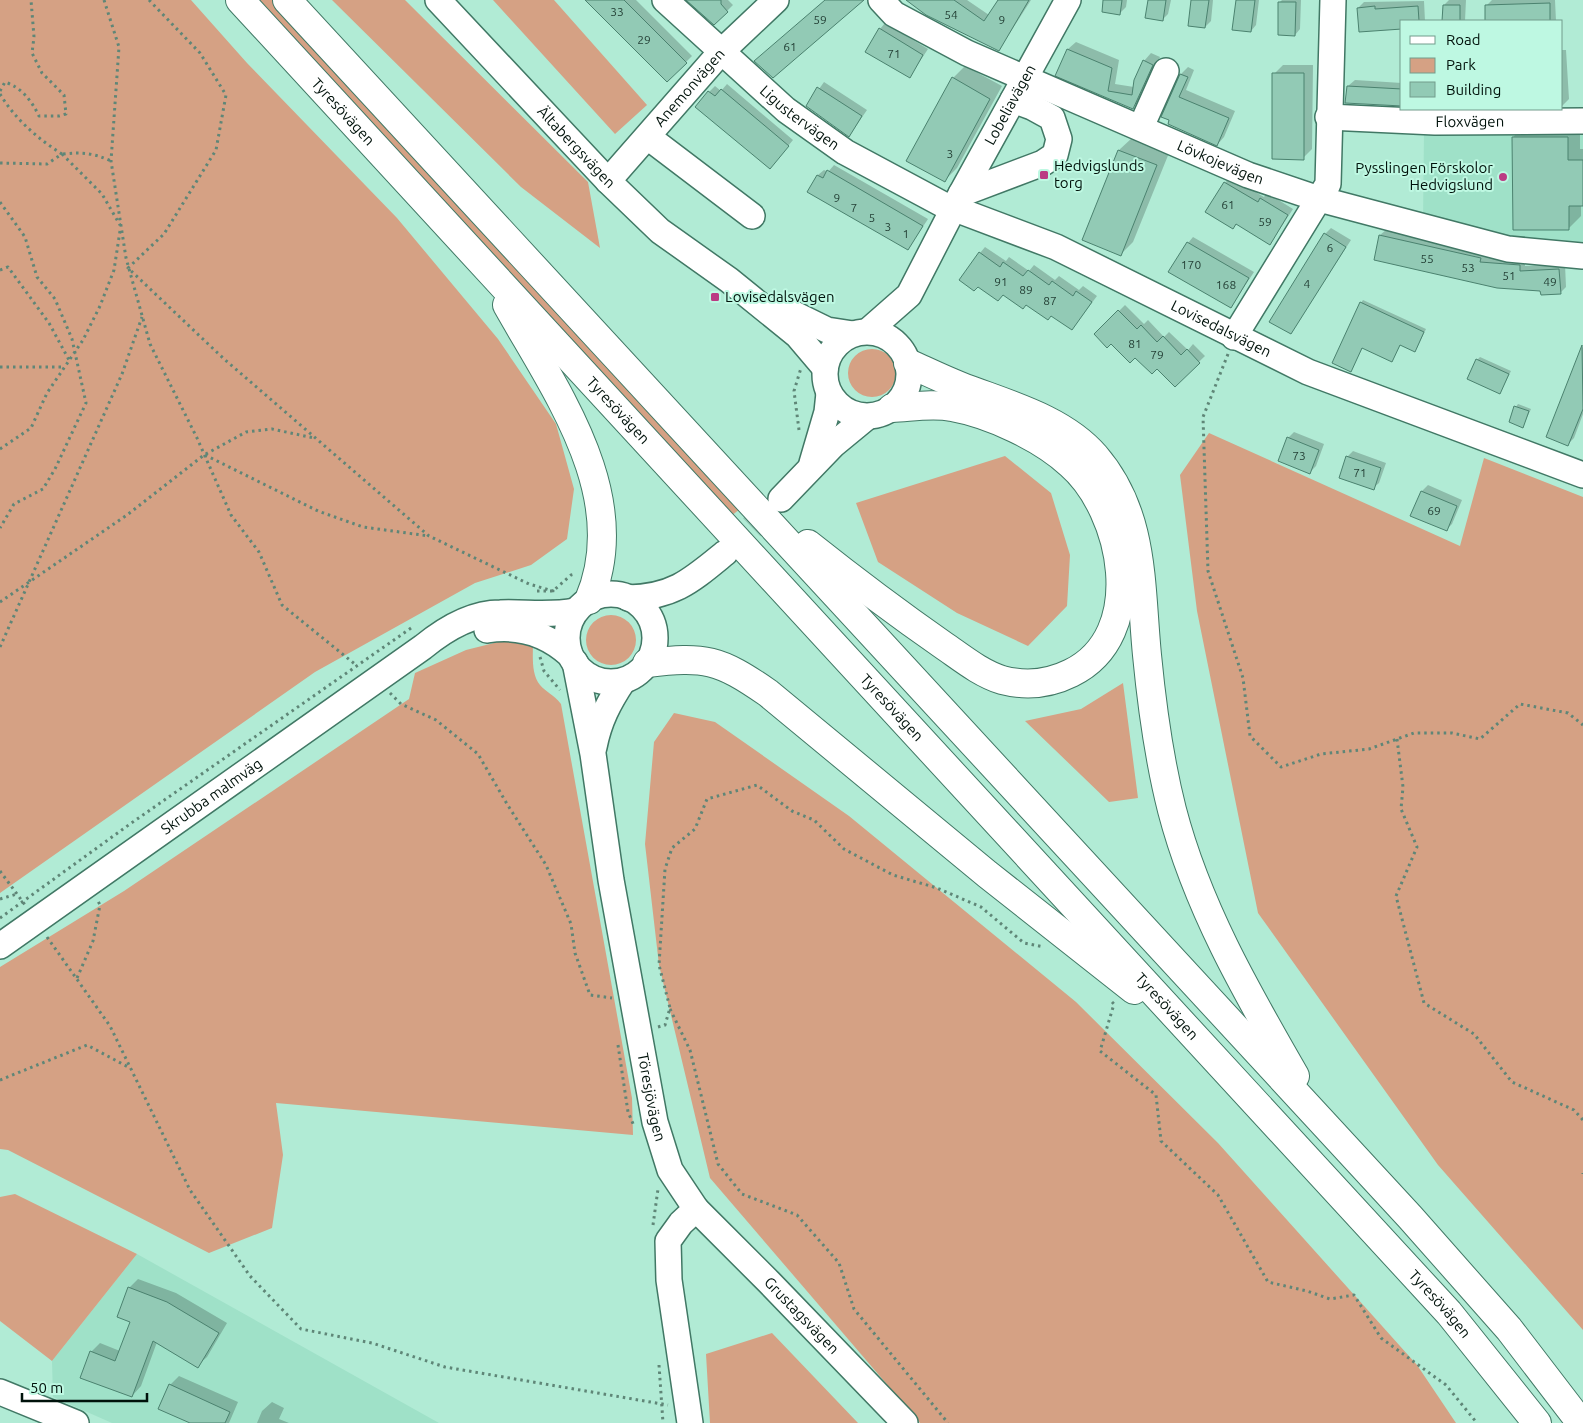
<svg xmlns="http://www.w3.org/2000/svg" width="1583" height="1423" font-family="Ubuntu,sans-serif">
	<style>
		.built { fill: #9fe1c8 }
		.green { fill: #d5a184 }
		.shadow { fill: #0003 }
		.building { fill: #92cab5; stroke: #4b826f }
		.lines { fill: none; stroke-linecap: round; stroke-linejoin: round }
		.minor-tunnel { stroke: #96cab7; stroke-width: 25; stroke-dasharray: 25 12; stroke-linecap: butt }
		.minor-casing { stroke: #417865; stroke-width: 28 }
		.highway-casing { stroke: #417865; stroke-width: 30 }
		.path { stroke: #5f8677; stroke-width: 3; stroke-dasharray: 2.5 4; stroke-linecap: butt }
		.minor { stroke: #fff; stroke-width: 25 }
		.highway { stroke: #fff; stroke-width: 28 }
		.poi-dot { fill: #bb3a83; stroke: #bef8e2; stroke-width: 2 }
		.labels { text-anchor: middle; stroke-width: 4; stroke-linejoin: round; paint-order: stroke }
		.number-label { font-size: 12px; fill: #244036 }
		.street-label { font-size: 15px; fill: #00120b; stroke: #bef8e2 }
		.poi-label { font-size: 15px; fill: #00120b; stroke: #bef8e2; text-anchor: start }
	</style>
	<rect width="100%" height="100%" fill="#b1ebd5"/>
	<path class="built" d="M1583 129V246L1507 244 1423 223 1424 131Z
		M137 1254 439 1423H112L53 1397 52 1361Z"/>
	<path class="green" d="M0 0H191L247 63 397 218 498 339 556 424 574 489 567 539 531 565 475 583 315 672 0 893Z
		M256 0H275L740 509 731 516Z
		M332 0H405L588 182 600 248 521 187Z
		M493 0H554L647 105 615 134Z
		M848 373a24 24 0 1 1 48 0a24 24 0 1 1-48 0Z
		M1209 433 1460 546 1484 458 1583 497V1330L1438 1165 1258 913 1197 611 1180 475Z
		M1005 456 1051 493 1070 555 1067 606 1028 646 957 613 878 562 856 503Z
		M586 640a25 25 0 1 1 50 0a25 25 0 1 1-50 0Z
		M502 641 533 642C533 656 531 674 540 685 546 692 553 694 561 704L632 1098 633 1135 276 1103 283 1155 272 1228 209 1253 8 1150 0 1149V967L124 891 409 699 415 673 466 650Z
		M1123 683 1138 798 1109 802 1025 721 1081 709Z
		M674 713 715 722 849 816 1076 1002 1218 1143 1417 1365 1456 1423H920L710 1178 659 965 645 844 654 742Z
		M15 1194 137 1254 52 1361 0 1321V1197Z
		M772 1333 858 1423H710L706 1354Z"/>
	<path class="shadow" d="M588 0H636L692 56 667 81Z
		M687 0H728L733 5 714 24Z
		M916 0H967L989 15 998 0H1031L999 50Z
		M1105 0H1127L1126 7 1120 13Z
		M1149 0H1171L1168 14 1162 20Z
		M1192 0H1213L1211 21 1205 27Z
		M1237 0H1259L1256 25 1251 31Z
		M1282 0H1301L1300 29 1295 35 1280 2Z
		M1449 0H1466L1465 21H1443L1444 5Z
		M1492 0H1555L1556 21H1487L1486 6Z
		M1424 1 1425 21H1402V31L1401 27 1358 8 1364 2Z
		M885 23 928 49 910 76 880 29Z
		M1076 42 1119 60 1115 84 1134 87 1144 61 1151 53 1160 57 1141 99 1133 107 1057 75 1068 49Z
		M1562 50H1566L1569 99 1562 106Z
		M1283 65H1313L1312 149 1303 158 1274 74Z
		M965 66 1002 86 957 168 945 180 953 78Z
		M1188 67 1194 70 1186 90 1235 111 1224 137 1217 145 1169 124 1181 74Z
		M1355 80 1402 83V105L1348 86Z
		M824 82 867 110 849 136 807 106Z
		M727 84 793 140 775 162 709 92 715 86 721 91Z
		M1526 125H1580V149H1583V204H1581V216L1568 229 1513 137Z
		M1132 138 1169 153 1133 242 1121 254 1084 239 1119 150Z
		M834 165 928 219 908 249 809 191 818 175 824 170 828 172Z
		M1230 177 1264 197 1267 193 1293 209 1270 244 1237 224 1233 227 1225 183Z
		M1331 228 1351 240 1291 333 1325 234Z
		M1386 230 1486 252 1485 256 1525 259V266L1565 264 1566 287 1560 293 1541 289 1380 235Z
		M1193 237 1254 272 1231 307 1188 243Z
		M985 247 1006 261 1009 257 1029 271 1034 265 1055 280 1059 276 1079 290 1083 286 1097 296 1072 329 1052 315 1004 294 998 300 980 253Z
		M1363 300 1426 329 1417 348 1415 350 1401 344 1392 360 1363 347 1351 370 1361 303Z
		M1125 305 1144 324 1148 320 1164 337 1169 332 1188 350 1193 344 1205 356 1175 385 1157 367 1096 334Z
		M1583 346V414L1574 438 1568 444 1548 436Z
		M1480 357 1511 371 1500 393 1477 360Z
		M1518 404 1531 409 1523 426 1516 407Z
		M1294 432 1324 444 1316 466 1310 472 1288 438Z
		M1353 451 1386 463 1379 483 1373 488 1347 457Z
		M1428 485 1462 500 1452 524 1446 530 1412 515 1422 491Z
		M138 1279 176 1293 227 1323 207 1357 197 1366 157 1342 141 1386 132 1396 91 1352 100 1343 120 1351 132 1321 129 1288Z
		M179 1376 238 1402 229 1423H193L170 1385Z
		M272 1402 284 1408 279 1419 289 1423H257L262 1411Z"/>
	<path class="building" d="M585 0H624L687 63 667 82Z
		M686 0H721V4L728 12 714 25Z
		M825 0H864L773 78 754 61Z
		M906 0H954L984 21 998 0H1029L999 51 926 15Z
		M1103 0H1122L1120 15 1102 12Z
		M1148 0H1166L1163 21 1145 18Z
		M1191 0H1209L1205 28 1188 26Z
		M1236 0H1255L1251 32 1232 30Z
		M1278 2H1296L1295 36 1278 35Z
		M1550 3V21H1485V5Z
		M1443 5H1460V21H1442Z
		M1375 6V9L1418 6 1419 21H1402V29L1359 32 1357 8Z
		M879 28 923 55 910 78 865 52Z
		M1067 49 1112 68 1108 91 1132 95 1134 80 1143 60 1153 65 1133 109 1055 76Z
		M1272 73H1304V160L1272 159Z
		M1180 74 1188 77 1179 97 1229 118 1217 146 1168 124 1169 120 1161 117Z
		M952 77 990 99 945 182 906 161Z
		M1347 86 1402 89V106L1345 103Z
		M817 87 862 116 849 137 806 106Z
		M721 89 789 146 770 169 695 107 708 91 715 96Z
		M1512 137H1568V160H1583V206H1569V230H1513Z
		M1118 150 1157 165 1121 256 1082 240Z
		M827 170 923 226 908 250 807 192 817 175 823 178Z
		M1224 182 1258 202 1260 198 1288 215 1270 245 1236 224 1233 229 1205 212Z
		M1324 233 1346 247 1291 334 1269 322Z
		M1379 235 1481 258 1480 262 1520 265V271L1559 269 1561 294 1541 295 1540 291 1497 288 1374 260Z
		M1187 242 1249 278 1231 308 1168 272Z
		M979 252 1000 267 1003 262 1023 276 1028 270 1049 285 1052 281 1073 296 1076 291 1092 302 1072 330 1051 316 1048 320 1026 305 1023 309 1003 295 998 301 978 287 974 291 959 280Z
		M1360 302 1424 332 1415 352 1400 345 1392 362 1362 348 1351 372 1332 363Z
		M1118 310 1137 329 1141 325 1157 342 1163 336 1181 355 1187 349 1200 363 1175 387 1157 369 1152 374 1135 358 1130 363 1111 344 1107 348 1094 334Z
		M1582 345 1583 409 1568 446 1546 437Z
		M1476 359 1509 374 1500 394 1467 379Z
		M1514 406 1529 411 1523 428 1509 422Z
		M1287 437 1319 450 1310 474 1278 461Z
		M1346 456 1381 468 1374 490 1339 478Z
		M1421 491 1457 506 1447 531 1410 516Z
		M128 1287 167 1302 219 1333 198 1368 153 1341 132 1397 80 1378 90 1351 115 1361 130 1322 117 1317Z
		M169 1384 230 1412 225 1423H190L158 1409Z"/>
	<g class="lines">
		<path class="minor-tunnel" d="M725 553 777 503"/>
		<defs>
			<g id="minor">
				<path id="s1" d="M438 0 608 181 660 231 729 280 797 335 825 368"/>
				<path id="s2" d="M665 0 786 110 845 152 942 204 1056 247 1308 372 1583 475"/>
				<path id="s3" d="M881 0 894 14 967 53 1248 175 1319 199 1508 249 1583 256"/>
				<path id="s4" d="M1328 117 1435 122 1583 121"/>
				<path d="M1141 127 1166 71"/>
				<path d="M648 137 752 216"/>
				<path id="s5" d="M608 181 721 52 776 0"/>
				<path d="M961 194 1043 163 1055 155 1059 139 1052 118 1032 107 1013 100"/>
				<path d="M780 307 827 330 853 334"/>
				<path id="s6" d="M868 331 909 295 961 194 1068 0"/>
				<circle cx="867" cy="374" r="42"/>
				<path d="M1234 337 1328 184 1333 0"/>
				<path d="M812 463 827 412 829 393"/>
				<path d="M781 499 833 445 867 417"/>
				<circle cx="611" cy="638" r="44"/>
				<path d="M628 598C674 597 692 580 725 553"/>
				<path d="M487 630C518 625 547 634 570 655"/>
				<path id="s7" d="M575 662 593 754 611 880 655 1122 670 1170 696 1209 681 1223 668 1241 669 1280 690 1423"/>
				<path d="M594 747C599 721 609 702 623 681"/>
				<path id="s8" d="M0 946 423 647C445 629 471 613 500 613 526 612 550 616 575 611"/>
				<path id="s9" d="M696 1209 769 1282 905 1423"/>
				<path d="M0 1392 76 1423"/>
			</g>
			<g id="highway">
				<path id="s10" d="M240 0 1449 1313 1537 1423"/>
				<path d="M287 0 1410 1217 1509 1329 1581 1423"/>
				<path d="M507 305C556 392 633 497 589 600"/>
				<path d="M908 363C926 371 942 379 960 386 1006 404 1062 418 1095 456 1145 514 1140 584 1147 655 1152 707 1159 759 1172 810 1197 906 1246 991 1295 1076"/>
				<path d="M808 544C852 579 897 613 943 645 962 658 980 673 1002 680 1025 686 1049 684 1071 673 1149 635 1124 511 1070 464 1042 438 991 414 952 407 933 403 912 407 892 408"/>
				<path d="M647 663C705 656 719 659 768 693L987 874 1134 990"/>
			</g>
		</defs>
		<use href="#minor" class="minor-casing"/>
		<use href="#highway" class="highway-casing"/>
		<path class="path" d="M104 0 119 47 111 161 126 258 150 344 197 438 231 515 259 552 282 605 356 665
			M149 0 200 53 226 95 216 150 164 234 128 268 224 359 429 536 529 584 553 591 551 595
			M0 91 5 82C22 88 31 100 39 116H59L66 114 64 95 42 73 32 53 34 37 31 0
			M0 94C15 119 38 139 62 154L47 164 0 163
			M62 154 102 194 120 225
			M63 154C81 152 94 153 111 161
			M0 202 25 237 37 277 55 299 72 339 86 403 55 469 43 489 14 504 0 528
			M0 270 8 267 49 323 69 360
			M1228 354 1203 417 1208 571 1243 678 1250 736 1281 767 1321 754 1369 749 1414 733H1452L1480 739 1520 704 1568 713 1583 725
			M0 367H64
			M799 430 794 391 801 368
			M0 449 31 428 47 393 83 340 100 306 114 270 120 231
			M205 455 318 511 363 527 429 536
			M537 591H553L571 575 575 574
			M0 602 127 515 204 455 246 432 272 429 314 438
			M0 647 122 374 142 317
			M540 657 544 671 560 690
			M390 693 401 704 436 720 478 754 507 804 546 865 571 924 575 953 590 995 612 998
			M1397 739 1403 787 1401 809 1417 847 1396 896 1424 1003 1474 1034 1512 1082 1574 1110 1583 1120
			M0 871 25 905
			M0 899 17 894
			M0 918 130 824 414 626
			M47 937 110 1026 190 1190 250 1276 301 1329 372 1343 445 1367 668 1405
			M77 978 93 941 100 905 98 901
			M1112 1002 1114 1004 1100 1051 1156 1095 1161 1141 1218 1195 1268 1282 1307 1291 1330 1299 1354 1295 1381 1338 1446 1385 1477 1423
			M670 1009 690 1050 718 1164 742 1194 797 1215 839 1263 854 1309 948 1423
			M658 1027 665 1025 670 1008 659 965 665 869 672 848 695 829 707 799 757 785 792 811 814 820 844 849 893 875 937 888 981 907 1024 943 1044 947
			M618 1045 628 1112 634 1126
			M0 1080 87 1045 130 1068
			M1583 1173V1174
			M653 1225 658 1189
			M659 1365 663 1423"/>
		<use href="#minor" class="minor"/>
		<use href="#highway" class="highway"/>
	</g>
	<g class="poi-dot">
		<rect x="1039" y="170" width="10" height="10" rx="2.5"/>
		<circle cx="1503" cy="177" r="5"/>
		<rect x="710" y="292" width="10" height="10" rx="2.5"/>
	</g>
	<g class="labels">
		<g class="number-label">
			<text x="617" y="16">33</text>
			<text x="951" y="19">54</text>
			<text x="820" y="24">59</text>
			<text x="1002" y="24">9</text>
			<text x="644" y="44">29</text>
			<text x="790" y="51">61</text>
			<text x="894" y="58">71</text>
			<text x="950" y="158">3</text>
			<text x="837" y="202">9</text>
			<text x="1228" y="209">61</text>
			<text x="854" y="212">7</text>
			<text x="872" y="222">5</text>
			<text x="1265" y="226">59</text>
			<text x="888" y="231">3</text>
			<text x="906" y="238">1</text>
			<text x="1330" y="252">6</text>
			<text x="1427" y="263">55</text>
			<text x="1191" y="269">170</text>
			<text x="1468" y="272">53</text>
			<text x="1509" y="280">51</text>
			<text x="1001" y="286">91</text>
			<text x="1550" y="286">49</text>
			<text x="1307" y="288">4</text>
			<text x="1226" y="289">168</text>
			<text x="1026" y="294">89</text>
			<text x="1050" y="305">87</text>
			<text x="1135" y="348">81</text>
			<text x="1157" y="359">79</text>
			<text x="1299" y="460">73</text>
			<text x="1360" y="477">71</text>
			<text x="1434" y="515">69</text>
		</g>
		<g class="street-label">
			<text dy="5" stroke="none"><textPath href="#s5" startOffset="124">Anemonvägen</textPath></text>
			<text dy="5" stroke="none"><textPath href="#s6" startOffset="270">Lobeliavägen</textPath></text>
			<text dy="5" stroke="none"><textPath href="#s10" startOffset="152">Tyresövägen</textPath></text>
			<text dy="5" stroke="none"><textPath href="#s2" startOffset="179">Ligustervägen</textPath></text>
			<text dy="5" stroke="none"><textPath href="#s4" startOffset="142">Floxvägen</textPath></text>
			<text dy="5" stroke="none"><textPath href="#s1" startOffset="202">Ältabergsvägen</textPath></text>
			<text dy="5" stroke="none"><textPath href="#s3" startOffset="378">Lövkojevägen</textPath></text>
			<text dy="5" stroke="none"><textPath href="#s2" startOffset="652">Lovisedalsvägen</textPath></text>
			<text dy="5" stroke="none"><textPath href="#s10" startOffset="558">Tyresövägen</textPath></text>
			<text dy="5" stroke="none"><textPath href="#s10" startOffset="962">Tyresövägen</textPath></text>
			<text dy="5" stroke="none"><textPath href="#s8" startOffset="259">Skrubba malmväg</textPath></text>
			<text dy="5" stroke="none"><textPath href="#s10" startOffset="1368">Tyresövägen</textPath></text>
			<text dy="5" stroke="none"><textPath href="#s7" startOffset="442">Töresjövägen</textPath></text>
			<text dy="5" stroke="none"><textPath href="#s10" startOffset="1772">Tyresövägen</textPath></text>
			<text dy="5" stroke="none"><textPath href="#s9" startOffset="150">Grustagsvägen</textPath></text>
		</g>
		<g class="poi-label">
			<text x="1054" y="171">Hedvigslunds<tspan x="1054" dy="17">torg</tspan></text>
			<text x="1493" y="173" text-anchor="end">Pysslingen Förskolor<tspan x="1493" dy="17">Hedvigslund</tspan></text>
			<text x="725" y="302">Lovisedalsvägen</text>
		</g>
	</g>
	<rect x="1400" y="20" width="162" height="90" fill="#bef8e2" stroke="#729c8c"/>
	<rect x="1410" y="36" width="25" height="8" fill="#ffffff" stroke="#729c8c"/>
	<text x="1446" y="45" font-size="15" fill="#00120b">Road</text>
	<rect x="1410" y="58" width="25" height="15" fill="#d5a184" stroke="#729c8c"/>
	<text x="1446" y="70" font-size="15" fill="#00120b">Park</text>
	<rect x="1410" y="82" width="25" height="15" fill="#92cab5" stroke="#729c8c"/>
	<text x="1446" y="95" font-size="15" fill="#00120b">Building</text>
	<path d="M22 1393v8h125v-8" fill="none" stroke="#00120b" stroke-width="2.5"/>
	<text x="30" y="1393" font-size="15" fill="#00120b" stroke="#bef8e2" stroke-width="4" paint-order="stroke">50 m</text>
</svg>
